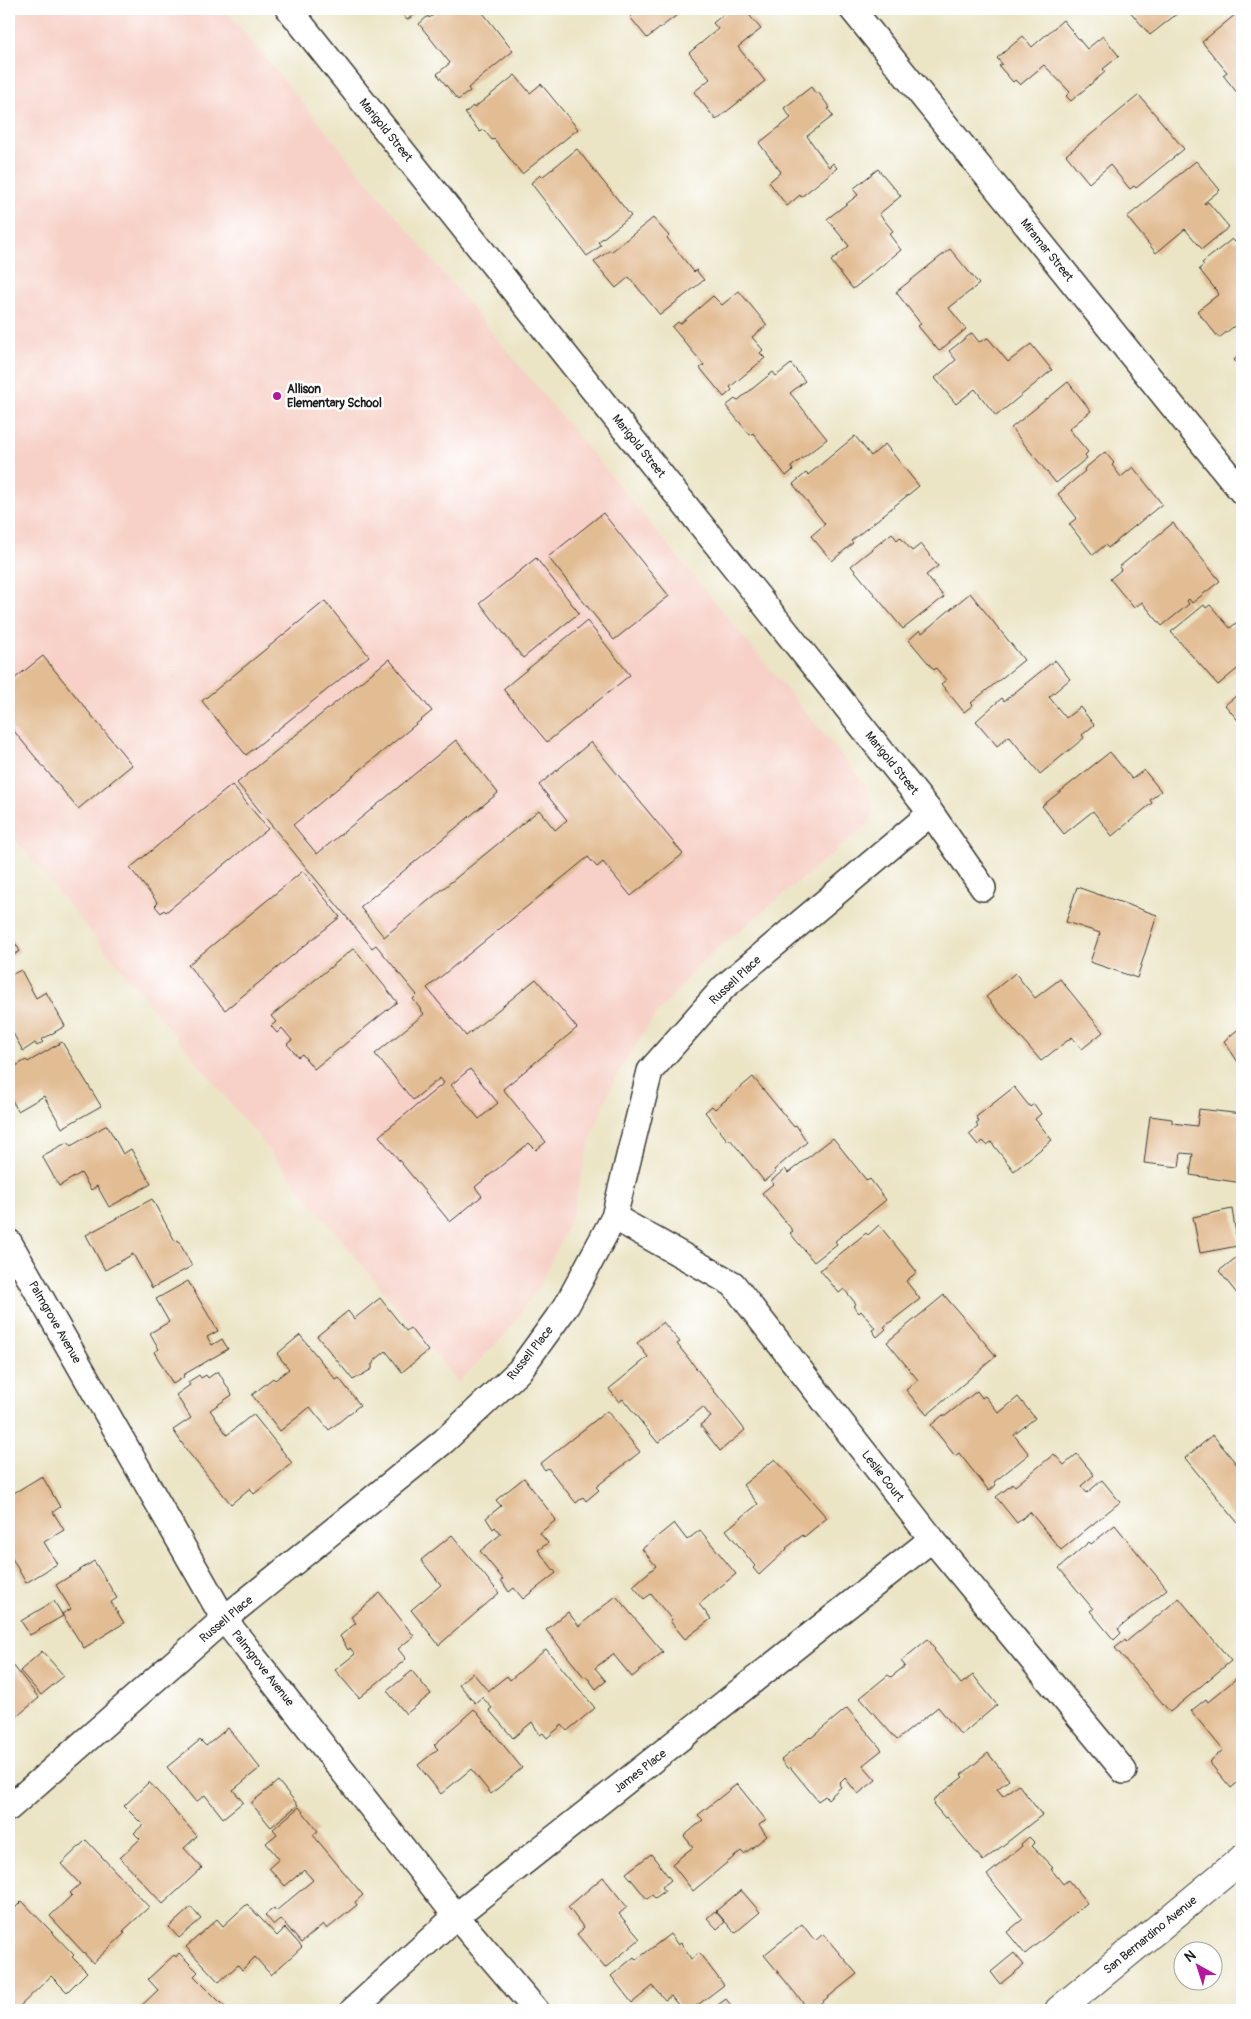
<svg xmlns="http://www.w3.org/2000/svg" width="1251" height="2019" font-family="Pangolin,sans-serif">
	<style>
		.built { fill: #f7d1c8 }
		.building { fill: #e2bc93; fill-rule: evenodd }
		.lines { fill: none; stroke-linecap: round; stroke-linejoin: round }
		.minor-casing { stroke: #3b3a35; stroke-width: 28 }
		.secondary-casing { stroke: #3b3a35; stroke-width: 30 }
		.minor { stroke: #fff; stroke-width: 25 }
		.secondary { stroke: #fff; stroke-width: 28 }
		.poi-dot { fill: #b5179e; stroke: #fff; stroke-width: 2 }
		.labels { text-anchor: middle; stroke-width: 5; stroke-linejoin: round; paint-order: stroke }
		.street-label { font-size: 12px; fill: #1c1c1c; stroke: #fff }
		.poi-label { font-size: 12px; font-weight: bold; fill: #1c1c1c; stroke: #fff; text-anchor: start }
	</style>
	<rect width="100%" height="100%" fill="#fff"/>
	<filter id="ink" filterUnits="userSpaceOnUse"><feTurbulence type="fractalNoise" baseFrequency=".02" numOctaves="2"/><feDisplacementMap in="SourceGraphic" scale="10" xChannelSelector="R" yChannelSelector="G"/><feConvolveMatrix kernelMatrix="1 2 1 2 8 2 1 2 1" color-interpolation-filters="sRGB"/></filter>
	<filter id="wash" filterUnits="userSpaceOnUse"><feTurbulence type="fractalNoise" baseFrequency=".0096" numOctaves="4" result="noise"/><feDisplacementMap in="SourceGraphic" scale="20" xChannelSelector="R" yChannelSelector="G"/><feGaussianBlur stdDeviation="1.12" result="paint"/><feColorMatrix in="noise" values="0 0 0 0 0 0 0 0 0 0 0 0 0 0 0 0 0 1.4 0 .05"/><feComposite in="paint" operator="in"/></filter>
	<g filter="url(#wash)">
		<rect width="100%" height="100%" fill="#ebe4c5"/>
		<path class="built" d="M9 9H225L865 784 873 802V817L866 826 700 963 650 1022 613 1082 590 1141 571 1219 540 1285 504 1336 458 1382 9 832Z"/>
		<g id="blocks">
			<path class="building" d="M398 9H417L419 11 407 20Z
				M442 9H480L513 51 468 88 470 91 458 100 437 74 450 63 419 24 428 16 429 18Z
				M640 9H685L647 38 630 17Z
				M730 9H744L761 29 738 47 765 81 716 120 694 92 710 79 689 53 718 29 713 23Z
				M1128 9H1183L1150 35Z
				M1242 9V99L1223 75 1227 72 1202 42Z
				M1063 20 1087 49 1103 36 1119 56 1103 69 1105 72 1071 101 1066 96 1070 92 1044 65 1020 85 1015 80 1013 82 999 66 1002 64 997 58 1023 36 1032 47Z
				M515 75 530 93 541 84 578 129 522 174 494 139 492 140 484 130 480 132 465 113 473 106 474 108Z
				M811 87 816 94 818 92 830 108 828 109 833 116 807 136 829 167 833 163 837 168 801 197 800 195 787 206 769 182 781 172 759 143 791 118 784 108Z
				M1139 95 1184 149 1136 188 1134 186 1130 189 1110 165 1089 183 1066 155Z
				M577 149 631 216 598 242 601 246 587 256 531 183 540 175 542 177Z
				M1196 161 1220 190 1204 203 1205 204 1208 202 1229 227 1202 249 1185 229 1156 253 1127 217Z
				M878 169 901 196 879 214 893 231 889 234 901 250 853 289 831 261 849 246 827 219 858 195 853 189Z
				M653 218 669 236 667 238 694 272 696 270 704 280 660 315 629 277 616 288 594 262 610 250 611 252Z
				M1242 236V320L1219 338 1197 311 1219 294 1199 269 1204 265 1202 263 1232 239 1235 242Z
				M950 249 979 284 949 308 966 329 939 351 918 326 921 324 896 292Z
				M739 291 767 325 752 337 763 350 760 353 765 358 730 387 732 390 724 397 700 368 704 365 672 327 678 322 680 324 713 296 722 305Z
				M972 333 979 342 988 338 1008 362 1031 344 1052 370 996 416 975 389 956 404 935 378 956 360 949 351Z
				M1242 354V370L1234 360Z
				M791 364 805 381 790 393 827 439 791 467 793 470 786 476 753 433 750 435 726 406 735 399 737 401 773 372 776 376Z
				M1068 382 1091 411 1069 429 1088 452 1085 455 1087 458 1056 483 1011 428Z
				M855 436 871 456 885 444 919 486 851 541 853 543 832 561 811 536 825 524 793 484 806 473 808 475Z
				M1105 452 1114 463 1112 465 1121 477 1133 467 1162 504 1108 548 1105 545 1093 555 1069 524 1077 518 1058 494 1085 471 1084 469Z
				M603 513 669 596 614 640 548 557Z
				M1173 523 1220 581 1192 603 1189 599 1187 601 1189 604 1162 626 1142 602 1134 608 1110 579 1121 570 1119 567Z
				M892 533 897 540 900 537 912 551 921 544 938 566 926 575 944 597 903 629 851 566Z
				M536 558 579 613 523 658 480 603Z
				M970 593 1024 660 971 703 973 705 964 712 941 684 946 680 936 668 934 670 909 640 920 630 922 633Z
				M325 601 369 656 246 755 202 701Z
				M1204 605 1206 608 1210 605 1230 628 1242 618V665L1218 685 1171 632Z
				M587 621 630 675 547 742 503 689Z
				M43 656 132 765 78 809 9 725V683Z
				M389 659 432 711 293 825 317 854 456 740 498 793 360 907 384 937 539 810 555 830 567 820 539 785 591 742 683 854 631 896 603 862 597 867 588 857 427 988 466 1036 536 979 577 1028 503 1089 546 1142 536 1150 529 1143 475 1187 482 1196 450 1222 379 1136 444 1083 440 1078 413 1100 375 1054 424 1014 413 999 417 995 376 945 372 948 237 783ZM470 1069 498 1103 479 1119 451 1085Z
				M1055 660 1070 679 1049 697 1066 718 1080 707 1094 725 1082 735 1084 738 1040 774 1009 736 997 746 976 721 1002 698 1004 701Z
				M1242 691V725L1225 705Z
				M1110 752 1132 779 1144 770 1161 791 1150 800 1152 803 1112 836 1093 811 1064 834 1042 806Z
				M232 785 268 829 166 912 164 910 161 913 155 906 158 903 130 868Z
				M303 871 340 917 225 1010 188 965Z
				M1077 887 1157 915 1137 978 1090 962 1100 933 1066 922Z
				M9 933 20 951 9 958Z
				M354 948 397 1002 314 1069 302 1054 298 1057 287 1044 292 1040 282 1028 277 1033 271 1026 276 1022 271 1016Z
				M21 970 36 998 46 992 65 1026 41 1040 43 1042 37 1046 35 1043 23 1051 9 1026V976Z
				M1015 973 1035 998 1060 979 1103 1032 1082 1049 1072 1037 1041 1061 986 997Z
				M1242 1026V1068L1224 1041Z
				M62 1042 101 1106 62 1128 44 1096 18 1111 9 1095V1070L26 1060 28 1062Z
				M753 1077 794 1127 796 1125 807 1142 774 1170 776 1172 764 1181 730 1139 728 1141 705 1112 712 1106 715 1109Z
				M1014 1087 1030 1107 1034 1104 1041 1114 1035 1119 1052 1140 1014 1171 991 1142 987 1145 983 1141 978 1145 969 1134 978 1127 976 1124 979 1122 976 1117Z
				M1199 1109 1242 1114V1183L1190 1175 1193 1154 1181 1153 1179 1167 1144 1163 1150 1116 1172 1119V1123L1197 1126Z
				M107 1125 123 1154 131 1149 151 1184 109 1207 97 1186 91 1190 81 1173 59 1186 42 1156 68 1142 71 1146Z
				M833 1138 867 1181 870 1179 886 1200 835 1241 837 1244 814 1262 790 1233 793 1231 762 1193 773 1184 771 1181 785 1169 788 1173Z
				M152 1199 175 1241 178 1240 192 1266 152 1288 133 1254 105 1270 86 1235Z
				M1232 1209 1238 1246 1200 1253 1193 1217Z
				M879 1225 917 1272 906 1281 920 1299 884 1327 886 1329 877 1337 872 1330 875 1328 861 1311 859 1313 853 1306 856 1304 844 1289 839 1293 820 1270 866 1233 868 1235Z
				M1242 1253V1291L1238 1295 1219 1271Z
				M188 1281 218 1331 207 1337 212 1345 222 1339 228 1349 183 1375 184 1377 173 1384 154 1352 159 1349 150 1333 169 1322 156 1299Z
				M944 1295 996 1356 927 1415 906 1390 918 1380 887 1342Z
				M380 1298 406 1331 410 1328 428 1351 402 1372 386 1351 374 1361 375 1362 372 1364V1369L353 1380 317 1336 348 1311 354 1319Z
				M663 1322 680 1342 677 1344 745 1430 720 1451 700 1425 711 1417 703 1407 658 1443 623 1399 619 1402 609 1389 648 1357 637 1343Z
				M300 1335 336 1380 339 1378 360 1405 329 1430 310 1407 280 1431 252 1395 273 1378 275 1380 289 1369 277 1354Z
				M218 1371 232 1395 210 1410 227 1435 253 1414 292 1463 254 1494 250 1488 231 1504 188 1452 173 1430 191 1418 176 1395 190 1385 188 1382 199 1375 201 1378 206 1375 208 1378Z
				M977 1391 982 1398 985 1396 999 1413 1018 1397 1035 1418 1014 1435 1029 1454 994 1482 996 1485 989 1491 959 1453 955 1456 931 1425 943 1415 944 1417Z
				M607 1411 640 1452 596 1487 599 1490 586 1501 583 1497 576 1503 548 1468 545 1470 540 1464Z
				M9 1419 15 1430 9 1433Z
				M1213 1435 1242 1471V1528L1185 1458Z
				M1054 1454 1064 1465 1077 1454 1094 1475 1081 1486 1087 1493 1102 1480 1120 1502 1061 1550 1030 1512 1017 1523 996 1497 1013 1484 1015 1486Z
				M775 1459 827 1518 804 1537 803 1535 786 1548 787 1549 759 1575 753 1568 755 1566 726 1530 758 1504 743 1485Z
				M42 1476 60 1507 53 1512 64 1530 44 1542 57 1564 26 1583 9 1553V1496Z
				M524 1478 556 1520 540 1533 548 1543 538 1550 556 1573 523 1599 514 1588 509 1592 501 1580 503 1579 480 1551 501 1534 495 1527 493 1529 486 1518 501 1506 496 1500Z
				M674 1523 687 1540 700 1530 736 1574 699 1604 711 1619 685 1639 670 1621 672 1620 651 1594 644 1599 633 1586 656 1566 642 1549Z
				M1115 1525 1167 1589 1118 1629 1121 1633 1114 1640 1090 1611 1093 1609 1059 1568 1089 1542 1091 1544Z
				M452 1535 499 1593 439 1645 411 1610 441 1585 421 1560Z
				M94 1561 117 1598 111 1602 124 1623 84 1648 62 1614 71 1609 56 1585Z
				M380 1593 414 1636 398 1649 406 1659 359 1698 335 1670 355 1654 350 1648 348 1650 340 1636 356 1623 351 1617Z
				M616 1596 663 1652 632 1677 613 1654 595 1668 606 1681 596 1689 586 1676 584 1677 546 1630 568 1612 579 1626Z
				M1179 1598 1231 1661 1170 1712 1115 1648 1125 1640 1126 1642Z
				M54 1601 63 1616 30 1635 21 1621Z
				M928 1639 935 1649 934 1650 961 1684 973 1675 997 1705 961 1735 938 1707 897 1740 860 1698 888 1675 891 1677 905 1666 901 1661Z
				M546 1649 595 1708 567 1731 562 1725 547 1738 543 1733 540 1735 532 1722 513 1738 489 1710 492 1708 482 1697 475 1703 459 1684 473 1673 488 1691 507 1676 510 1680Z
				M42 1651 64 1676 41 1695 20 1671Z
				M9 1660 39 1698 15 1718 9 1710Z
				M412 1671 431 1694 406 1714 387 1691Z
				M1238 1677 1240 1679 1242 1677V1779L1231 1788 1209 1762 1223 1750 1191 1711 1206 1699 1208 1702Z
				M847 1708 882 1750 863 1765 876 1780 858 1794 845 1778 839 1784 841 1787 828 1799 825 1796 818 1801 790 1767 788 1769 781 1760 810 1737 811 1738Z
				M474 1709 522 1768 491 1794 471 1769 441 1794 418 1765 438 1749 434 1745Z
				M228 1728 260 1768 233 1790 243 1802 223 1818 205 1795 196 1802 167 1767 200 1740 206 1746Z
				M988 1753 1009 1780 997 1789 1003 1796 1018 1784 1042 1815 983 1861 947 1817 945 1818 934 1805 935 1804 933 1800 963 1777 961 1775Z
				M278 1781 298 1805 271 1827 251 1803Z
				M149 1782 197 1836 184 1848 202 1868 163 1904 120 1858 140 1839 134 1833 143 1825 124 1806Z
				M737 1784 766 1820 759 1825 767 1836 744 1854 741 1851 693 1891 672 1864 693 1847 684 1836 703 1820 698 1815Z
				M299 1807 318 1831 313 1835 363 1895 355 1902 357 1905 327 1929 323 1924 301 1943 281 1919 274 1925 265 1915 274 1908 276 1911 313 1880 304 1870 285 1886 269 1868 279 1859 266 1843 277 1834 273 1829Z
				M1029 1837 1035 1843 1032 1846 1053 1868 1051 1869 1063 1884 1068 1880 1087 1903 1025 1954 1007 1932 1023 1919 987 1875 1022 1846 1021 1844Z
				M86 1840 149 1907 123 1931 125 1933 93 1963 50 1916 72 1895 70 1893 80 1884 61 1864Z
				M651 1854 671 1880 662 1887 665 1891 655 1898 652 1895 647 1899 626 1873Z
				M603 1877 627 1907 619 1914 640 1939 605 1968 577 1934 584 1928 568 1907Z
				M741 1890 760 1912 735 1933 716 1911Z
				M22 1901 74 1955 72 1957 87 1972 67 1992 51 1976 16 2010 9 2002V1957L13 1952 9 1948V1914Z
				M247 1904 277 1936 285 1928 302 1947 271 1975 255 1957 242 1970 238 1965 219 1982 186 1947 217 1919 223 1926Z
				M191 1907 201 1919 179 1938 169 1927Z
				M715 1911 725 1922 717 1929 707 1918Z
				M802 1924 815 1941 823 1934 857 1974 812 2010H809L764 1955Z
				M670 1934 678 1945 681 1943 691 1959 699 1953 724 1985 691 2010H682L671 1996 665 2000 653 1986 632 2003 611 1976 634 1957 636 1960Z
				M179 1953 198 1972 194 1976 228 2010H137L158 1990 148 1979 174 1955 176 1957Z
				M1014 1953 1024 1965 1000 1984 991 1972Z
				M726 1999 735 2010H711Z
				M1242 2003V2010H1233Z"/>
		</g>
	</g>
	<g filter="url(#ink)">
		<use href="#blocks" fill-opacity="0" stroke="#3b3a35" stroke-width="1"/>
		<g class="lines">
			<defs>
				<path id="minor" d="M289 9 931 813 983 888
					M852 9 1242 492
					M614 1217 733 1284 932 1539 1124 1771
					M9 1242 224 1619 456 1916 536 2010
					M9 1808 224 1619 444 1441 519 1371 567 1305 614 1217 650 1071 724 987 931 813
					M353 2010 456 1916 932 1539"/>
				<path id="secondary" d="M1059 2010 1242 1859"/>
			</defs>
			<use href="#minor" class="minor-casing"/>
			<use href="#secondary" class="secondary-casing"/>
			<use href="#minor" class="minor"/>
			<use href="#secondary" class="secondary"/>
		</g>
	</g>
	<circle class="poi-dot" cx="277" cy="396" r="5"/>
	<g class="labels">
		<g class="street-label">
			<text transform="translate(386 130) rotate(51)" y="4">Marigold Street</text>
			<text transform="translate(1047 250) rotate(51)" y="4">Miramar Street</text>
			<text transform="translate(639 446) rotate(51)" y="4">Marigold Street</text>
			<text transform="translate(892 763) rotate(51)" y="4">Marigold Street</text>
			<text transform="translate(735 980) rotate(-43)" y="4">Russell Place</text>
			<text transform="translate(55 1322) rotate(60)" y="4">Palmgrove Avenue</text>
			<text transform="translate(530 1353) rotate(-51)" y="4">Russell Place</text>
			<text transform="translate(883 1476) rotate(52)" y="4">Leslie Court</text>
			<text transform="translate(226 1619) rotate(-40)" y="4">Russell Place</text>
			<text transform="translate(263 1668) rotate(52)" y="4">Palmgrove Avenue</text>
			<text transform="translate(640 1771) rotate(-38)" y="4">James Place</text>
			<text transform="translate(1150 1935) rotate(-39)" y="4">San Bernardino Avenue</text>
		</g>
		<g class="poi-label">
			<text x="287" y="393">Allison<tspan x="287" dy="14">Elementary School</tspan></text>
		</g>
	</g>
	<rect width="1251" height="2019" fill="none" stroke="#fff" stroke-width="30"/>
	<g transform="translate(1198 1966) rotate(321)"><circle r="24" fill="#ffffff" stroke="#a4a4a4"/>
	<path d="M0-4L9 19L0 12L-9 19Z" fill="#b5179e"/>
	<text y="-8" font-size="14" font-weight="bold" text-anchor="middle" fill="#1c1c1c">N</text>
	</g>
</svg>
